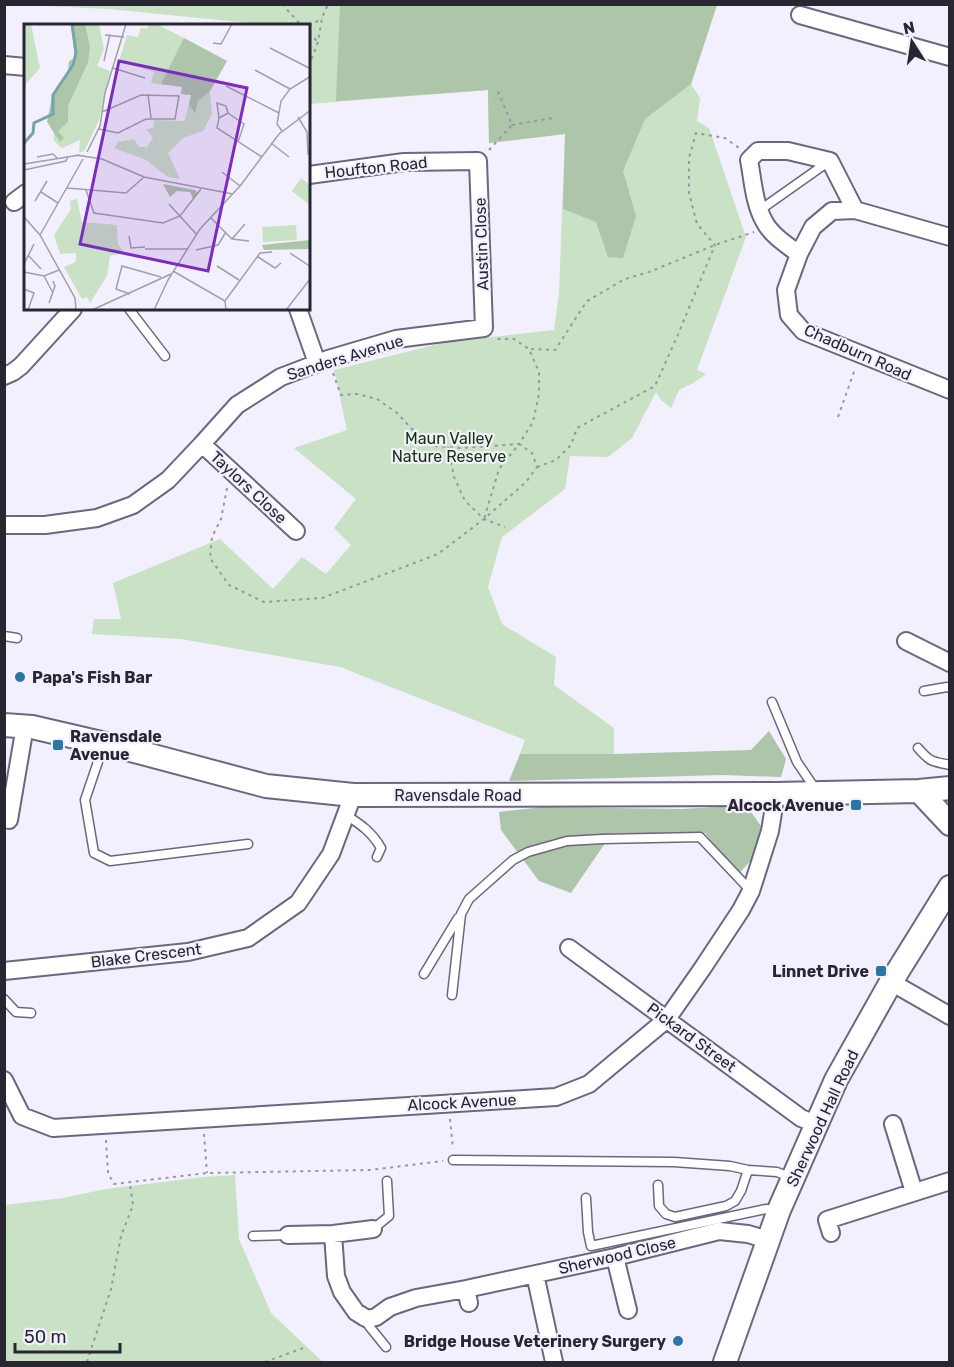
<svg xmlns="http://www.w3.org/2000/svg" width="954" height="1367" font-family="Rubik,sans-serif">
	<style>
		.green { fill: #c9e1c4 }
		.forest { fill: #adc5a8 }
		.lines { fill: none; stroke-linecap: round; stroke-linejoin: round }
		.lane-casing { stroke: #6b6781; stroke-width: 11 }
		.street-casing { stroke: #6b6781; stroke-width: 20 }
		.secondary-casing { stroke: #6b6781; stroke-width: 26 }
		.path { stroke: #9896a2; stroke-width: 2; stroke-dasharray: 3 4.5; stroke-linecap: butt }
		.lane { stroke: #fff; stroke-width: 8 }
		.street { stroke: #fff; stroke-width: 16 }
		.secondary { stroke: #fff; stroke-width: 22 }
		.poi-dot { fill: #2b75a9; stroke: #f2f0fc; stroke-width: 2 }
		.labels { text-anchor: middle; stroke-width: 4.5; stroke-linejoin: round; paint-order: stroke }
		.street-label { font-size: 16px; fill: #272631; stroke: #f2f0fc }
		.park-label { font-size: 16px; fill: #123409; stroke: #f2f0fc }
		.poi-label { font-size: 16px; font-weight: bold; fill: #272631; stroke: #f2f0fc; text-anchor: end }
		.inset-river { fill: none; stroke: #77a3aa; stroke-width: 3 }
		.inset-road { fill: none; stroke: #a19fab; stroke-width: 1.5 }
		.view { fill: #7b2cbf; fill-opacity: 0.15; stroke: #7b2cbf; stroke-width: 3 }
		.inset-edge { fill: none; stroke: #272631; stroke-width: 3 }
	</style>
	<rect width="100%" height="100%" fill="#f2f0fc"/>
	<path class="green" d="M28 5H717L691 84 700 98 697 121 709 128 746 237 697 370 706 374 693 383 679 390 671 408 660 399 656 392 632 438 608 457 570 456 565 489 502 537 488 587 502 624 556 657 554 685 614 728V754H520L525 740 340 667 181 639 92 634 94 619H121L113 583 220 539 273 589 302 557 326 574 351 545 334 528 356 499 294 448 347 430 334 370 446 342 554 330 559 293 565 134 489 143 488 90 309 104V26L269 25 109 9Z
		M235 1175 239 1239 271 1313 323 1362H5V1205L63 1198 106 1189 204 1177Z"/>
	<path class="forest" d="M340 5H717L691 84 645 119 623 171 636 216 623 258 608 257 596 222 563 209 565 134 489 143 488 90 336 101Z
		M769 731 786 759 781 777 722 775 509 781 520 754H614L751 750Z
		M735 806 749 809 761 826 753 858 737 876 705 833 608 839 571 893 539 881 501 830 499 812 543 807 682 809Z"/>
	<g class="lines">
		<defs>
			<path id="lane" d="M760 210 828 162
				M129 309 165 356
				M4 636 17 638
				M924 691 947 687 950 688
				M772 702 797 762 816 790
				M104 744 85 800 94 853 110 861 248 844
				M918 748C931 763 932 761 950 765
				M346 815C360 824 372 832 381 848L377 857
				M424 974 458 918
				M452 995 461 914 469 899 513 860 528 852 567 841 602 839 700 837 751 891
				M4 999 16 1012 31 1013
				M453 1160 674 1162 730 1166 748 1170 777 1172 792 1178
				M658 1185 659 1206 666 1214 675 1217 726 1206 735 1201 741 1191 748 1170
				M586 1198 588 1232 591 1246 766 1209 778 1210
				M373 1229 389 1216 387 1181
				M253 1236 288 1235
				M368 1319 369 1326 386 1347"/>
			<path id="street" d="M800 15 950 57
				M4 65 26 67
				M14 202 26 193
				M950 237 855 210 832 211 813 227 799 254 786 290 789 315 803 331 950 390
				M799 254C787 245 771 235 764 221 754 203 753 181 749 160L758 151H788L830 161 855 210
				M298 309 317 363
				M4 376 13 372 21 366 73 309
				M202 444 296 531
				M4 525H45L97 518 133 505 168 480 202 444 237 405 281 377 328 359 396 339 484 328 478 161 404 162 309 175
				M906 641 950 663
				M9 820 25 726
				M569 948 801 1118 816 1124
				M4 971 188 952 248 938 298 903 331 854 353 795
				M891 982 950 1016
				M4 1080 22 1116 53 1128 556 1097 589 1084 667 1019 702 969 741 910 751 891 770 831 776 794
				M893 1124 914 1192
				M831 1233 827 1220 950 1181
				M333 1234 336 1276 342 1292 356 1312 364 1317 368 1319 376 1317 390 1307 416 1298 466 1289
				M288 1235 333 1234 373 1229
				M615 1257 628 1310
				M535 1274 554 1362
				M469 1303 466 1289 615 1257 719 1231 748 1234 768 1240"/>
			<path id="secondary" d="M4 725 32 727 127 749 266 786 353 795 776 794 919 791 950 788
				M919 791 950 824
				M725 1362 779 1210 836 1080 891 982 950 887"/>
		</defs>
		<use href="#lane" class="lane-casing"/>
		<use href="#street" class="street-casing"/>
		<use href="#secondary" class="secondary-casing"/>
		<path class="path" d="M282 4 302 26
			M309 26 313 24 322 18
			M309 33 318 42
			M309 66 318 42 322 18 328 4
			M512 125 553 118
			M489 150 512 125 497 89
			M531 349 555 350 587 301 625 279 649 272 715 245 754 232
			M333 373 341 395 357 394 377 399 397 413 414 431 435 446 461 448 519 444 533 422 539 394V372L529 349 514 339H495
			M838 417 855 369
			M448 447 454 477 465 501 484 519 505 527
			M537 467 556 460 571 445 577 428 655 386 677 337 715 245 697 224 689 193V158L696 133 725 138 739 148
			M227 488 221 519 212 537 210 558 229 585 264 602 322 598 438 554 484 519 526 482 537 467 532 453 519 444 499 469 484 519
			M450 1119 453 1149
			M204 1134 207 1173
			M106 1140 108 1173 114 1184 207 1173 370 1170 443 1161
			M87 1362 111 1289 121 1236 133 1205 130 1184
			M265 1362 306 1347"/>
		<use href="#lane" class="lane"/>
		<use href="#street" class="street"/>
		<use href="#secondary" class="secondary"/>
	</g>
	<g class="poi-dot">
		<circle cx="20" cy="677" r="6"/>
		<rect x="52" y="739" width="12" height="12" rx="3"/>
		<rect x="850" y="799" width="12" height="12" rx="3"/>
		<rect x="875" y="965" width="12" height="12" rx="3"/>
		<circle cx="678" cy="1341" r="6"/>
	</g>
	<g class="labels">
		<g class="street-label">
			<text transform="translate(376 167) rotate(-6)" y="6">Houfton Road</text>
			<text transform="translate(481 244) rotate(-92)" y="6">Austin Close</text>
			<text transform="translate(858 352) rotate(24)" y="6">Chadburn Road</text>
			<text transform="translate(345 357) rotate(-17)" y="6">Sanders Avenue</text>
			<text transform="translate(249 487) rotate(43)" y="6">Taylors Close</text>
			<text x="458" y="801">Ravensdale Road</text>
			<text transform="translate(146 955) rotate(-7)" y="6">Blake Crescent</text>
			<text transform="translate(692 1037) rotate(36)" y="6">Pickard Street</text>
			<text transform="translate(462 1102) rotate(-3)" y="6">Alcock Avenue</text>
			<text transform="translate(822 1118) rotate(-65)" y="6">Sherwood Hall Road</text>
			<text transform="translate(617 1255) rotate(-13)" y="6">Sherwood Close</text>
		</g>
		<g class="park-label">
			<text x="449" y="444">Maun Valley<tspan x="449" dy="18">Nature Reserve</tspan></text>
		</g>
		<g class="poi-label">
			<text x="32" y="683" text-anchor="start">Papa's Fish Bar</text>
			<text x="70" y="742" text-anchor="start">Ravensdale<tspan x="70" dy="18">Avenue</tspan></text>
			<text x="844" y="811">Alcock Avenue</text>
			<text x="869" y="977">Linnet Drive</text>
			<text x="666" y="1347">Bridge House Veterinery Surgery</text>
		</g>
	</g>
	<g transform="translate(24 24)">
		<rect width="286" height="286" fill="#f2f0fc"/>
		<path d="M0 0H7L16 44 2 60 0 73ZM50 0H75L80 25 73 42 86 47 75 96 61 126 55 129 56 116 38 124 30 117 29 98 52 38ZM125 0H133L203 37 186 68 188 90 179 107 159 114 144 129 156 155 144 153 122 136 90 124 94 118 110 115 115 123H123L129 114 122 105 129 104 130 96 160 97 162 92 167 71 157 70 158 63 127 59 130 48 95 37 103 11 114 13 117 4 123 5ZM277 154 286 161V181L268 167ZM53 175 58 198 93 201 94 220 100 229 86 232 83 252 66 279 63 273 58 275 40 243 52 238V229L36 230 30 211 47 185 46 177ZM272 201 273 216 239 218 238 203Z" fill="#c9e1c4"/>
		<path d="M47 0H61L66 23 64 38 44 82V98L34 107 40 114 36 118 23 98 28 73 44 47 45 37 51 34ZM160 14 203 37 185 68 174 77 171 89 165 81 167 71 157 70 158 63 137 60ZM139 160 171 166 174 169 169 175 166 168 153 167 146 173ZM286 216V225L240 226 238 221Z" fill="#adc5a8"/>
		<path class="inset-river" d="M0 119 9 109 10 99 29 90V71L49 41 52 29 48 0"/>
		<path class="inset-road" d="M81 11 100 13M189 19 197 20 208 0M246 24 287 45M80 37 86 10M89 44 121 54M231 46 266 65M202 62 255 89M124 70 127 94M204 89 195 94 193 104 238 133M204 89 220 100 214 118M274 93 283 108 284 131M195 94 193 79 202 82 204 89M75 105 94 109 122 95H151L155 72 117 71 78 88M258 107 253 100 257 77 266 65 287 52M247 119 265 133M63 128 76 102 81 69 102 0M52 131 78 135 120 153 209 170M13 133 29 130 33 134M0 140 56 131M0 146 42 137 44 132M198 148 216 162M43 164 102 169 120 153M62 166 70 189 139 199 156 192 177 165M17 168 34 179M11 177 23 157M145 180 173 211M0 193 16 211 51 274 52 286M187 194 208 215 225 217M16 211 59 135M105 212 107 224 121 223M208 215 221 200M121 225H163M172 226 194 221 202 208M266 229 287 243M4 231 17 245M234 233 251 244 257 239M0 240 10 220M193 242 215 256M149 247 201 277 202 286M0 248 20 252 35 246M20 252 29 269M0 265 10 269 4 286M106 270 92 265 98 242 137 253M201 277 236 229 248 228M25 279 31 262 29 257M68 286 147 250M130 286 144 256 176 205 216 162 255 110 287 86M262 286 286 255"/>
		<path class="view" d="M95 37 223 64 184 247 56 220Z"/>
		<rect width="286" height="286" class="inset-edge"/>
	</g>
	<rect width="954" height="1367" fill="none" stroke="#272631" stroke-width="12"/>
	<g transform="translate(912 42) rotate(348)" stroke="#f2f0fc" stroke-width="4.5" paint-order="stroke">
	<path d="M0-4.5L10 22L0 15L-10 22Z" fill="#272631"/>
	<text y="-9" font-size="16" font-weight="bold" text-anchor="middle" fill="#272631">N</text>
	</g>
	<path d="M15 1343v9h105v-9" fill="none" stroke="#272631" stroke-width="3"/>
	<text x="24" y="1343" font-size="18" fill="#272631" stroke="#f2f0fc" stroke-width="4.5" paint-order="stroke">50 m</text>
</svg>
